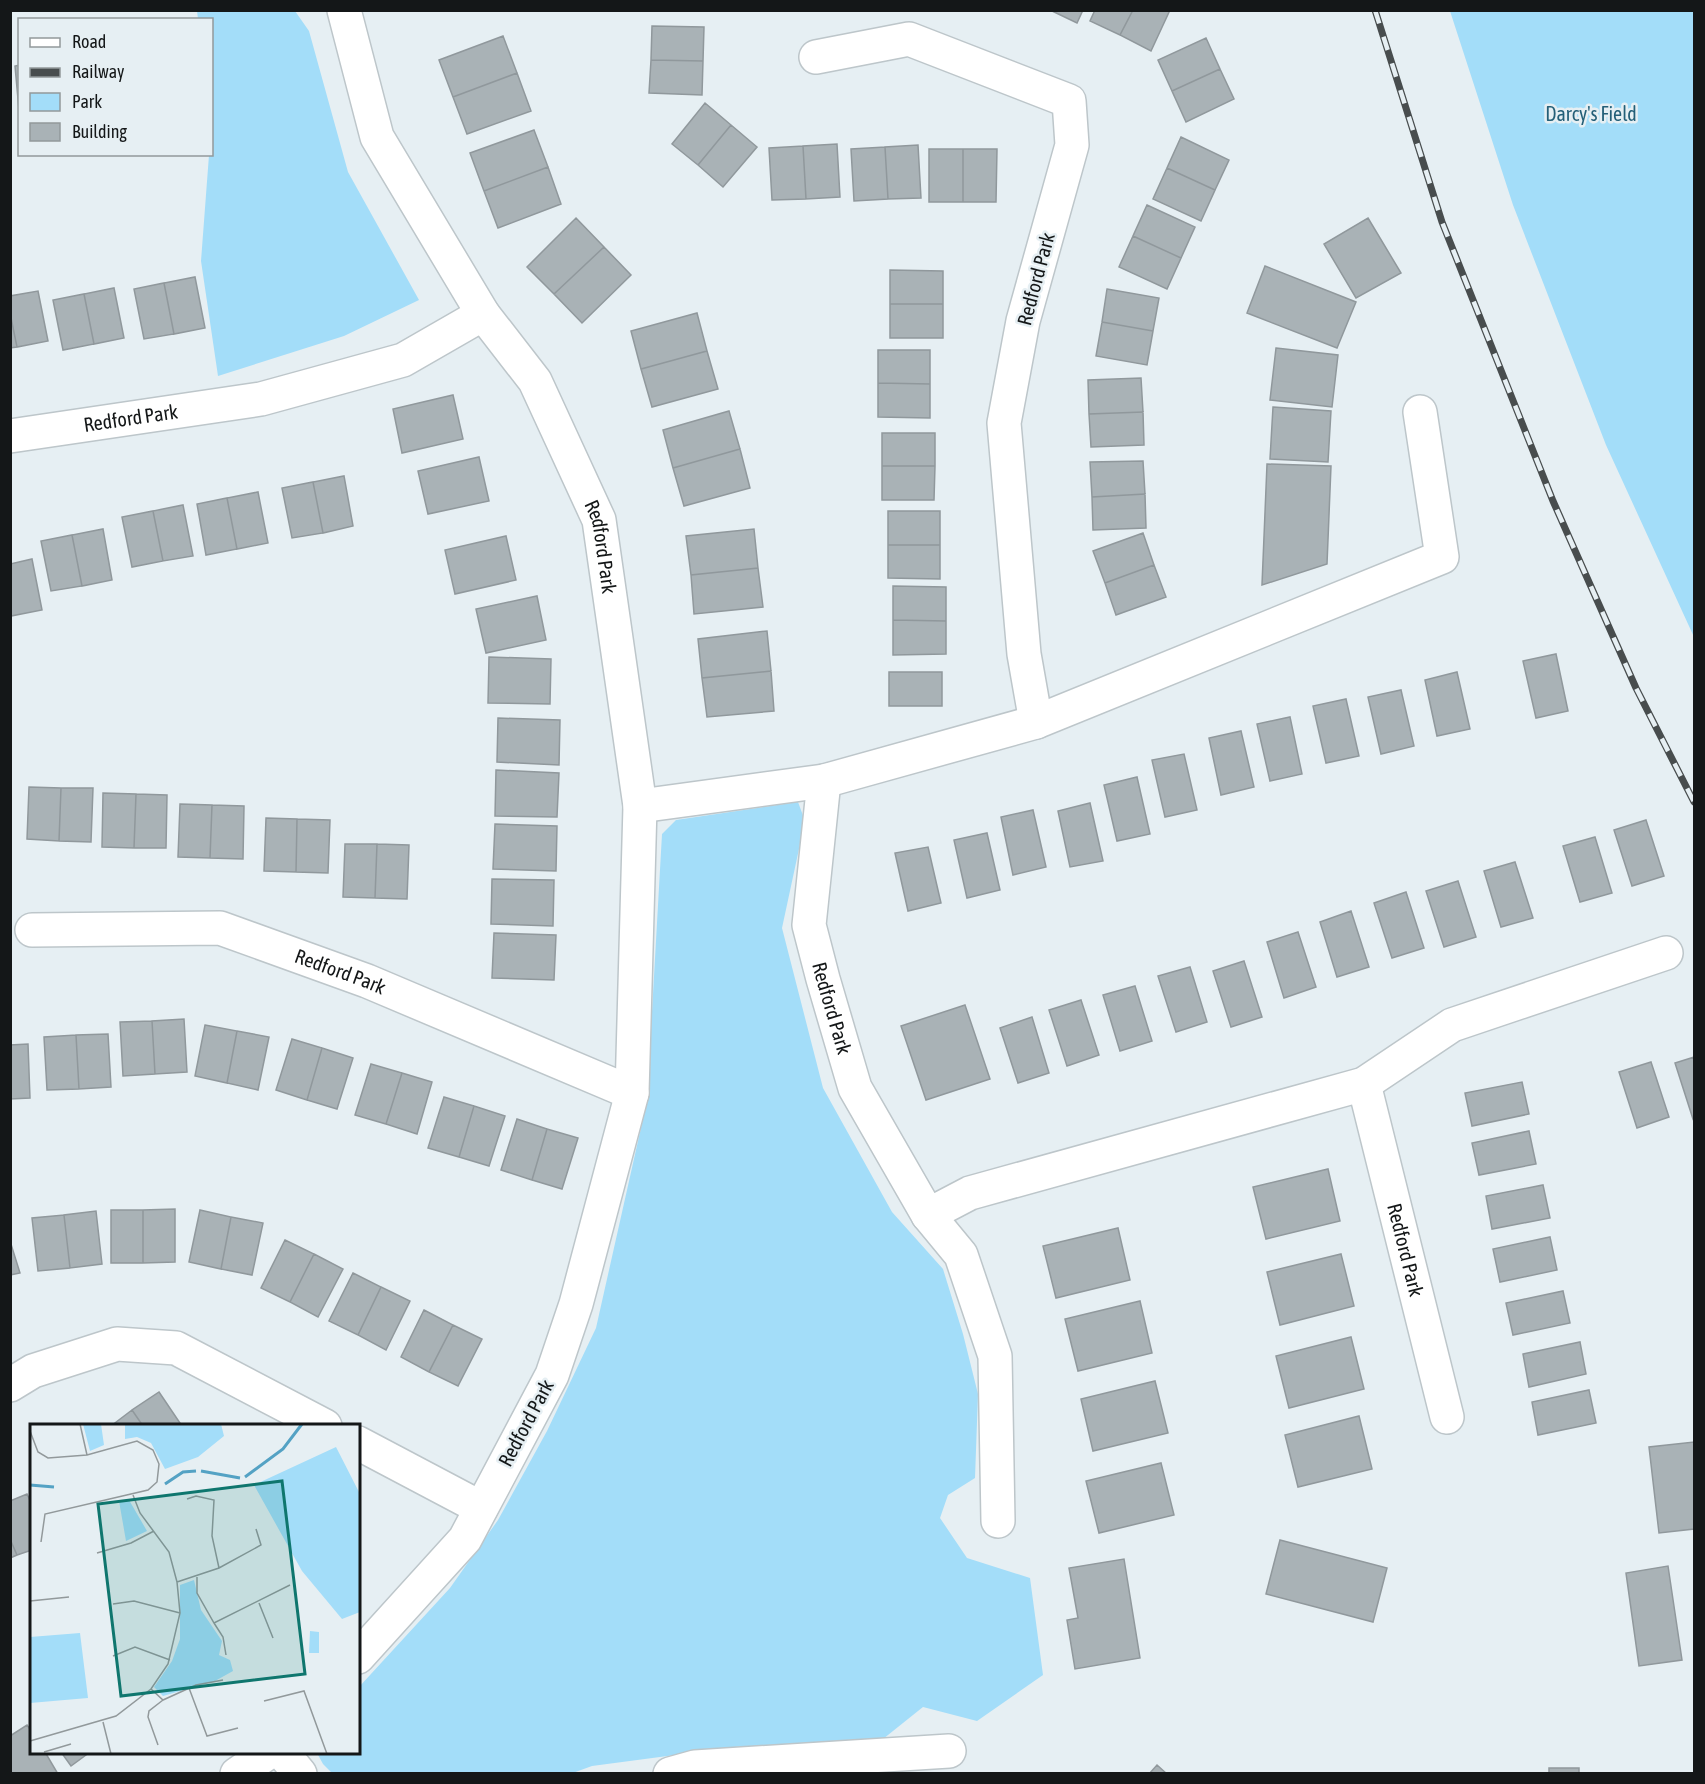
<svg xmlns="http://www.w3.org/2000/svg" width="1705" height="1784" font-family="'Asap Condensed',sans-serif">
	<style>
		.green { fill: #a3ddf9 }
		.building { fill: #a9b2b6; stroke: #90989c; stroke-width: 1.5 }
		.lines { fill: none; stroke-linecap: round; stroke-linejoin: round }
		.minor-casing { stroke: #bdc6ca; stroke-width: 36 }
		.minor { stroke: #fff; stroke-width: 33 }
		.rail-casing { stroke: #484d4e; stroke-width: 7 }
		.rail { stroke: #e6eff3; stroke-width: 4.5; stroke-dasharray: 14; stroke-linecap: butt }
		.labels { text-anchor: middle; stroke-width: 5; stroke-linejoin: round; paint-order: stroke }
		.park-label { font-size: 20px; fill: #235f78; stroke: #e6eff3 }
		.street-label { font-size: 20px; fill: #141718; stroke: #e6eff3 }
		.inset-river { fill: none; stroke: #54a2c4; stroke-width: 3 }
		.inset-road { fill: none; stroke: #92999b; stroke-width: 1.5 }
		.view { fill: #0f766e; fill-opacity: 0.15; stroke: #0f766e; stroke-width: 3 }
		.inset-edge { fill: none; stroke: #141718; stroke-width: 3 }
	</style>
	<rect width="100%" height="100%" fill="#e6eff3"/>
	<path class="green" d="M197 11H295L309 31 348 172 419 300 344 336 218 376 201 261 209 155 212 154V20L198 19Z
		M1450 11H1694V637L1606 445 1513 205Z
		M798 802 805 821 782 928 823 1088 892 1212 943 1269 963 1334 978 1394 975 1478 948 1495 940 1518 967 1558 1030 1578 1043 1675 977 1721 923 1707 873 1747 743 1746 592 1766 570 1774 332 1773 323 1764 317 1753 358 1752 359 1687 450 1588 498 1520 547 1431 596 1328 647 1101 662 834 676 820Z"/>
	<path class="building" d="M1050 10H1083L1077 23Z
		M1095 10H1133L1120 35 1090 21Z
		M1133 10H1170L1151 51 1120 35Z
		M652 26 704 27 703 61 651 60Z
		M503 36 517 73 453 97 439 60Z
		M1206 38 1220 69 1172 91 1158 60Z
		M651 60 703 61 702 95 649 93Z
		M20 65V121L15 66Z
		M1220 69 1234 99 1186 122 1172 91Z
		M517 73 531 111 467 134 453 97Z
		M705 103 731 125 698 165 672 144Z
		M731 125 757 147 723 187 698 165Z
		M534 130 548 167 484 191 470 153Z
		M1181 137 1229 160 1215 190 1167 168Z
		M837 144 840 197 806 199 803 146Z
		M918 145 921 198 888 199 885 147Z
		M803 146 806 199 772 200 769 148Z
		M885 147 888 199 854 201 851 149Z
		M929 149H963V202H929Z
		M963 149H997L996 202H963Z
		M548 167 561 204 498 228 484 191Z
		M1167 168 1215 190 1201 221 1153 199Z
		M1147 205 1195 227 1181 258 1133 236Z
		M576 218 604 247 554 294 527 267Z
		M1368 218 1401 273 1356 298 1324 244Z
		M1133 236 1181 258 1167 289 1119 267Z
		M604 247 631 275 582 323 554 294Z
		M1265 266 1356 302 1337 348 1247 313Z
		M890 270 943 271V304H890Z
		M195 277 205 328 174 334 164 283Z
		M164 283 174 334 144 339 134 289Z
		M114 288 124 338 94 344 84 294Z
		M1107 289 1159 298 1153 331 1102 322Z
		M38 291 48 341 17 347 10 313V296Z
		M84 294 94 344 63 350 53 300Z
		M890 304H943V338H890Z
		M10 313 17 347 10 348Z
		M697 313 707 351 641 369 631 331Z
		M1102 322 1153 331 1147 365 1096 356Z
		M1276 348 1338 355 1332 407 1270 400Z
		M878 350H930V384L878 383Z
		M707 351 718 389 652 407 641 369Z
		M1141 378 1143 412 1089 414 1088 380Z
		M878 383 930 384V418L878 417Z
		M453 395 463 439 402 453 393 409Z
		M1273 407 1331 411 1328 462 1270 459Z
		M729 411 740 449 673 468 663 430Z
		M1143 412 1144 445 1091 447 1089 414Z
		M882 433H935V466H882Z
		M740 449 750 488 684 506 673 468Z
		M479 457 489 501 428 514 418 471Z
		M1143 461 1145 494 1092 497 1090 462Z
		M1267 464 1331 466 1327 564 1262 585Z
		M882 466H935L934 500H882Z
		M344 476 353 526 323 533 313 482Z
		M313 482 323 533 292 538 282 488Z
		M258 492 268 543 237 549 227 498Z
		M1145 494 1146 528 1093 530 1092 497Z
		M227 498 237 549 206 555 197 504Z
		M183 505 193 556 163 561 153 511Z
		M153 511 163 561 132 567 122 517Z
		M888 511H940V545H888Z
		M103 529 112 580 82 586 72 535Z
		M754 529 758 568 691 575 686 536Z
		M1143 533 1154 565 1105 583 1093 551Z
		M72 535 82 586 51 591 41 541Z
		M506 536 516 580 455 594 445 550Z
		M888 545H940V579L888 578Z
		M32 559 42 610 11 616 10 564Z
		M1154 565 1166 597 1116 615 1105 583Z
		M758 568 763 607 694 614 691 575Z
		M893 586 946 587V621L893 620Z
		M537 596 546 640 486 653 476 609Z
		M893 620 946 621V654L893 655Z
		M767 631 771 671 702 678 698 639Z
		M1556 654 1568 711 1536 718 1523 661Z
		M489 657 551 659 550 704 488 703Z
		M771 671 774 711 707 717 702 678Z
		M889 672H942V706H889Z
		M1457 672 1470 729 1437 736 1425 680Z
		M1401 690 1414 746 1381 754 1368 697Z
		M1346 699 1359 756 1326 763 1313 706Z
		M1290 717 1302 774 1270 781 1257 724Z
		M498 718 560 720 559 765 497 762Z
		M1241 731 1254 787 1221 795 1209 738Z
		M1184 754 1197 810 1165 817 1152 760Z
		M496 770 559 773 557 817 495 816Z
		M1137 777 1150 834 1117 841 1104 785Z
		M29 787 61 788 59 841 27 839Z
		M61 788H93L91 842 59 841Z
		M103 793 136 794 134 848 102 847Z
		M136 794 167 795 166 848H134Z
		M1090 803 1103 861 1070 867 1058 811Z
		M180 804 212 805 210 858 178 857Z
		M212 805 244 806 243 859 210 858Z
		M1033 810 1046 867 1013 875 1001 817Z
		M266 818 297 819 296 872 264 871Z
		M297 819 330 820 328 873 296 872Z
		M1646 820 1664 876 1632 886 1614 830Z
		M495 824 557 826 556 871 493 869Z
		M987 833 1000 890 967 898 954 840Z
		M1595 837 1612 893 1580 902 1563 846Z
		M345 844H377L375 898 343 897Z
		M377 844 409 845 407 899 375 898Z
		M928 847 941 903 908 911 895 853Z
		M1515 862 1533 918 1501 927 1484 871Z
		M492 879 554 880 553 926 491 924Z
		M1458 881 1476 937 1444 947 1426 891Z
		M1406 892 1424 948 1392 958 1374 903Z
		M1351 911 1369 967 1337 977 1320 922Z
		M1298 932 1316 987 1284 998 1267 942Z
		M494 933 556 935 554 980 492 978Z
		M1244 961 1262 1017 1231 1027 1213 971Z
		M1190 967 1207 1022 1176 1032 1158 976Z
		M1135 986 1152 1041 1120 1051 1103 995Z
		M1081 1000 1099 1055 1067 1066 1049 1010Z
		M965 1005 990 1079 926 1100 901 1026Z
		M1032 1017 1049 1073 1018 1083 1000 1028Z
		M184 1019 187 1072 155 1074 152 1021Z
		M152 1021 155 1074 123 1076 120 1022Z
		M205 1025 237 1031 227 1083 195 1076Z
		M237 1031 269 1037 258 1090 227 1083Z
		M108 1034 111 1087 79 1089 76 1035Z
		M76 1035 79 1089 47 1090 44 1037Z
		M292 1039 322 1048 307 1100 276 1090Z
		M28 1044 30 1098 10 1099V1045Z
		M322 1048 353 1058 337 1109 307 1100Z
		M1694 1057V1118L1693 1119 1675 1063Z
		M1651 1062 1669 1117 1637 1128 1619 1072Z
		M371 1064 402 1073 386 1124 355 1115Z
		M402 1073 432 1082 417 1134 386 1124Z
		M1522 1082 1529 1114 1472 1126 1465 1093Z
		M444 1097 474 1106 459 1157 428 1148Z
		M474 1106 505 1116 489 1166 459 1157Z
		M517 1119 547 1129 532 1180 501 1170Z
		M547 1129 578 1138 562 1189 532 1180Z
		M1529 1131 1536 1164 1479 1175 1472 1143Z
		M1328 1169 1340 1221 1266 1239 1253 1187Z
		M1543 1185 1550 1218 1492 1229 1486 1196Z
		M175 1209V1262L143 1263V1210Z
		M111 1210H143V1263H111Z
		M200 1210 231 1217 221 1269 189 1262Z
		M96 1211 102 1264 70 1268 64 1215Z
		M64 1215 70 1268 38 1271 32 1218Z
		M231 1217 263 1223 252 1275 221 1269Z
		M1118 1228 1130 1280 1056 1298 1043 1246Z
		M1550 1237 1557 1270 1500 1282 1493 1249Z
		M285 1240 314 1254 290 1302 261 1288Z
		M10 1241 20 1273 10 1275Z
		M314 1254 343 1269 318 1317 290 1302Z
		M1341 1254 1354 1306 1280 1325 1267 1272Z
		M353 1273 381 1287 358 1335 329 1321Z
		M381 1287 410 1301 386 1350 358 1335Z
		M1563 1291 1570 1323 1513 1335 1506 1303Z
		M1140 1301 1152 1353 1078 1371 1065 1319Z
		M424 1310 453 1325 429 1372 401 1357Z
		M453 1325 482 1339 458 1386 429 1372Z
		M1351 1337 1364 1389 1289 1408 1276 1356Z
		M1580 1342 1586 1374 1529 1387 1523 1354Z
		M1155 1381 1168 1433 1093 1451 1081 1399Z
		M1589 1390 1596 1423 1538 1435 1532 1402Z
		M159 1392 182 1426H143L132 1410Z
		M132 1410 143 1426H111Z
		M1359 1416 1372 1469 1298 1487 1285 1435Z
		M1694 1442V1529L1659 1533 1649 1447Z
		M1161 1463 1174 1515 1099 1533 1086 1481Z
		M27 1494 32 1505V1550L17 1555 10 1539V1501Z
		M10 1539 17 1555 10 1558Z
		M1280 1540 1387 1568 1373 1622 1266 1594Z
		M1124 1559 1140 1658 1075 1669 1067 1620 1078 1618 1069 1568Z
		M1668 1566 1682 1660 1639 1666 1626 1573Z
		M27 1725 32 1732V1752H45L58 1774H10V1736Z
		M61 1752H90L71 1766Z
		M1157 1765 1167 1774H1149Z
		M1549 1768H1579V1774H1549Z"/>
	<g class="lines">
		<defs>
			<g id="minor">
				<path id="s1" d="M344 10 377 137 483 314 535 381 599 520 640 806 632 1093 576 1304 552 1375 465 1539 358 1657"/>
				<path d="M816 57 909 39 1069 101 1072 145 1023 321 1004 423 1024 654 1036 722"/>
				<path id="s2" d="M10 436 261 399 403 360 483 314"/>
				<path id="s3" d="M824 781 809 925 823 979 855 1088 928 1215 970 1193 1364 1084 1452 1025 1666 953"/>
				<path d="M640 806 824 781 1036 722 1442 557 1420 412"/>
				<path id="s4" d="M32 930 220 928 367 981 632 1093"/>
				<path id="s5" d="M1364 1084 1447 1417"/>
				<path d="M928 1215 961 1255 995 1356 998 1521"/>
				<path d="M10 1385 33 1371 117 1344 176 1348 325 1426"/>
				<path d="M358 1443 481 1508"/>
				<path d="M282 1752 300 1774"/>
				<path d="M237 1774 269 1752"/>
				<path d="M670 1774 695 1767 949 1751"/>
			</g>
		</defs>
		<use href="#minor" class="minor-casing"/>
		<use href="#minor" class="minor"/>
		<defs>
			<path id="rail" d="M1375 10 1442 222 1553 501 1636 688 1694 802"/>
		</defs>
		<use href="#rail" class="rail-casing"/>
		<use href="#rail" class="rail"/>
	</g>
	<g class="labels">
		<g class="park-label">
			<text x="1591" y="121">Darcy's Field</text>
		</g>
		<g class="street-label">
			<text transform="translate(1036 279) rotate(-75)" y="7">Redford Park</text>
			<text dy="7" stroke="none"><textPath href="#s2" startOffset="122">Redford Park</textPath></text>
			<text dy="7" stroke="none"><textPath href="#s1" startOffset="602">Redford Park</textPath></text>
			<text dy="7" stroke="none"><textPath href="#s4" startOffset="316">Redford Park</textPath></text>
			<text dy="7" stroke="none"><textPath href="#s3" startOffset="231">Redford Park</textPath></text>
			<text dy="7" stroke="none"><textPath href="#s5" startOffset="171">Redford Park</textPath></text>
			<text transform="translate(526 1423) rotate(-62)" y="7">Redford Park</text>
		</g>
	</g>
	<g transform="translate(30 1424)">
		<rect width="330" height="330" fill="#e6eff3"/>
		<path d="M53 0H71L74 21 60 27ZM95 0H191L194 12 168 33 135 45 121 19 107 13 95 15ZM306 23 330 70V188L312 195 272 147 224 61ZM99 76 117 107 96 117 89 77ZM164 156 171 186 192 217 189 231 200 236 203 247 185 257 133 272 124 263 142 237 150 215V161ZM280 207 289 208V229H279ZM50 209 58 274 0 279V213Z" fill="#a3ddf9"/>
		<path class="inset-river" d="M171 47 210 54M215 53 253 25 272 0M135 60 153 48 166 47M0 61 24 63"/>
		<path class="inset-road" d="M50 0 57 31M0 7 8 28 18 34 57 31 107 17 123 26 129 40 127 58 118 66 15 90 11 118M157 75 166 72 184 76 182 112 189 144M67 129 101 119 124 107M167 153V169L184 199 260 161M147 158 189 144 231 121 226 105M0 177 39 173M229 179 243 214M83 180 104 177 150 189M184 199 193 213 196 231M83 232 105 223 140 236M159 264 177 312 208 304M121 265 133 276 166 261 193 256M234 277 274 267 297 330M73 298 81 330M0 317 86 292 121 265 138 240 150 189 147 158 139 128 110 89 103 71M128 321 118 293 119 287 133 276M14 328 41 320"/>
		<path class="view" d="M252 57 275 250 91 272 68 80Z"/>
		<rect width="330" height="330" class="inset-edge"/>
	</g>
	<rect width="1705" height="1784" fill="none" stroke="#141718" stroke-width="24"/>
	<rect x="18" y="18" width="195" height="138" fill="#e6eff3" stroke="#92999b" stroke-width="1.5"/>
	<rect x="30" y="38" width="30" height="9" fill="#ffffff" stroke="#92999b" stroke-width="1.5"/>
	<text x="72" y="48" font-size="18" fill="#141718">Road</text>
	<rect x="30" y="68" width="30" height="9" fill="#484d4e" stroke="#92999b" stroke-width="1.5"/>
	<text x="72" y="78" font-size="18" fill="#141718">Railway</text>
	<rect x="30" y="93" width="30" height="18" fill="#a3ddf9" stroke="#92999b" stroke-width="1.5"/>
	<text x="72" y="108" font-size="18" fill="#141718">Park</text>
	<rect x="30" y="123" width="30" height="18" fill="#a9b2b6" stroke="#92999b" stroke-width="1.5"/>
	<text x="72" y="138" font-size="18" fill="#141718">Building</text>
</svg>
